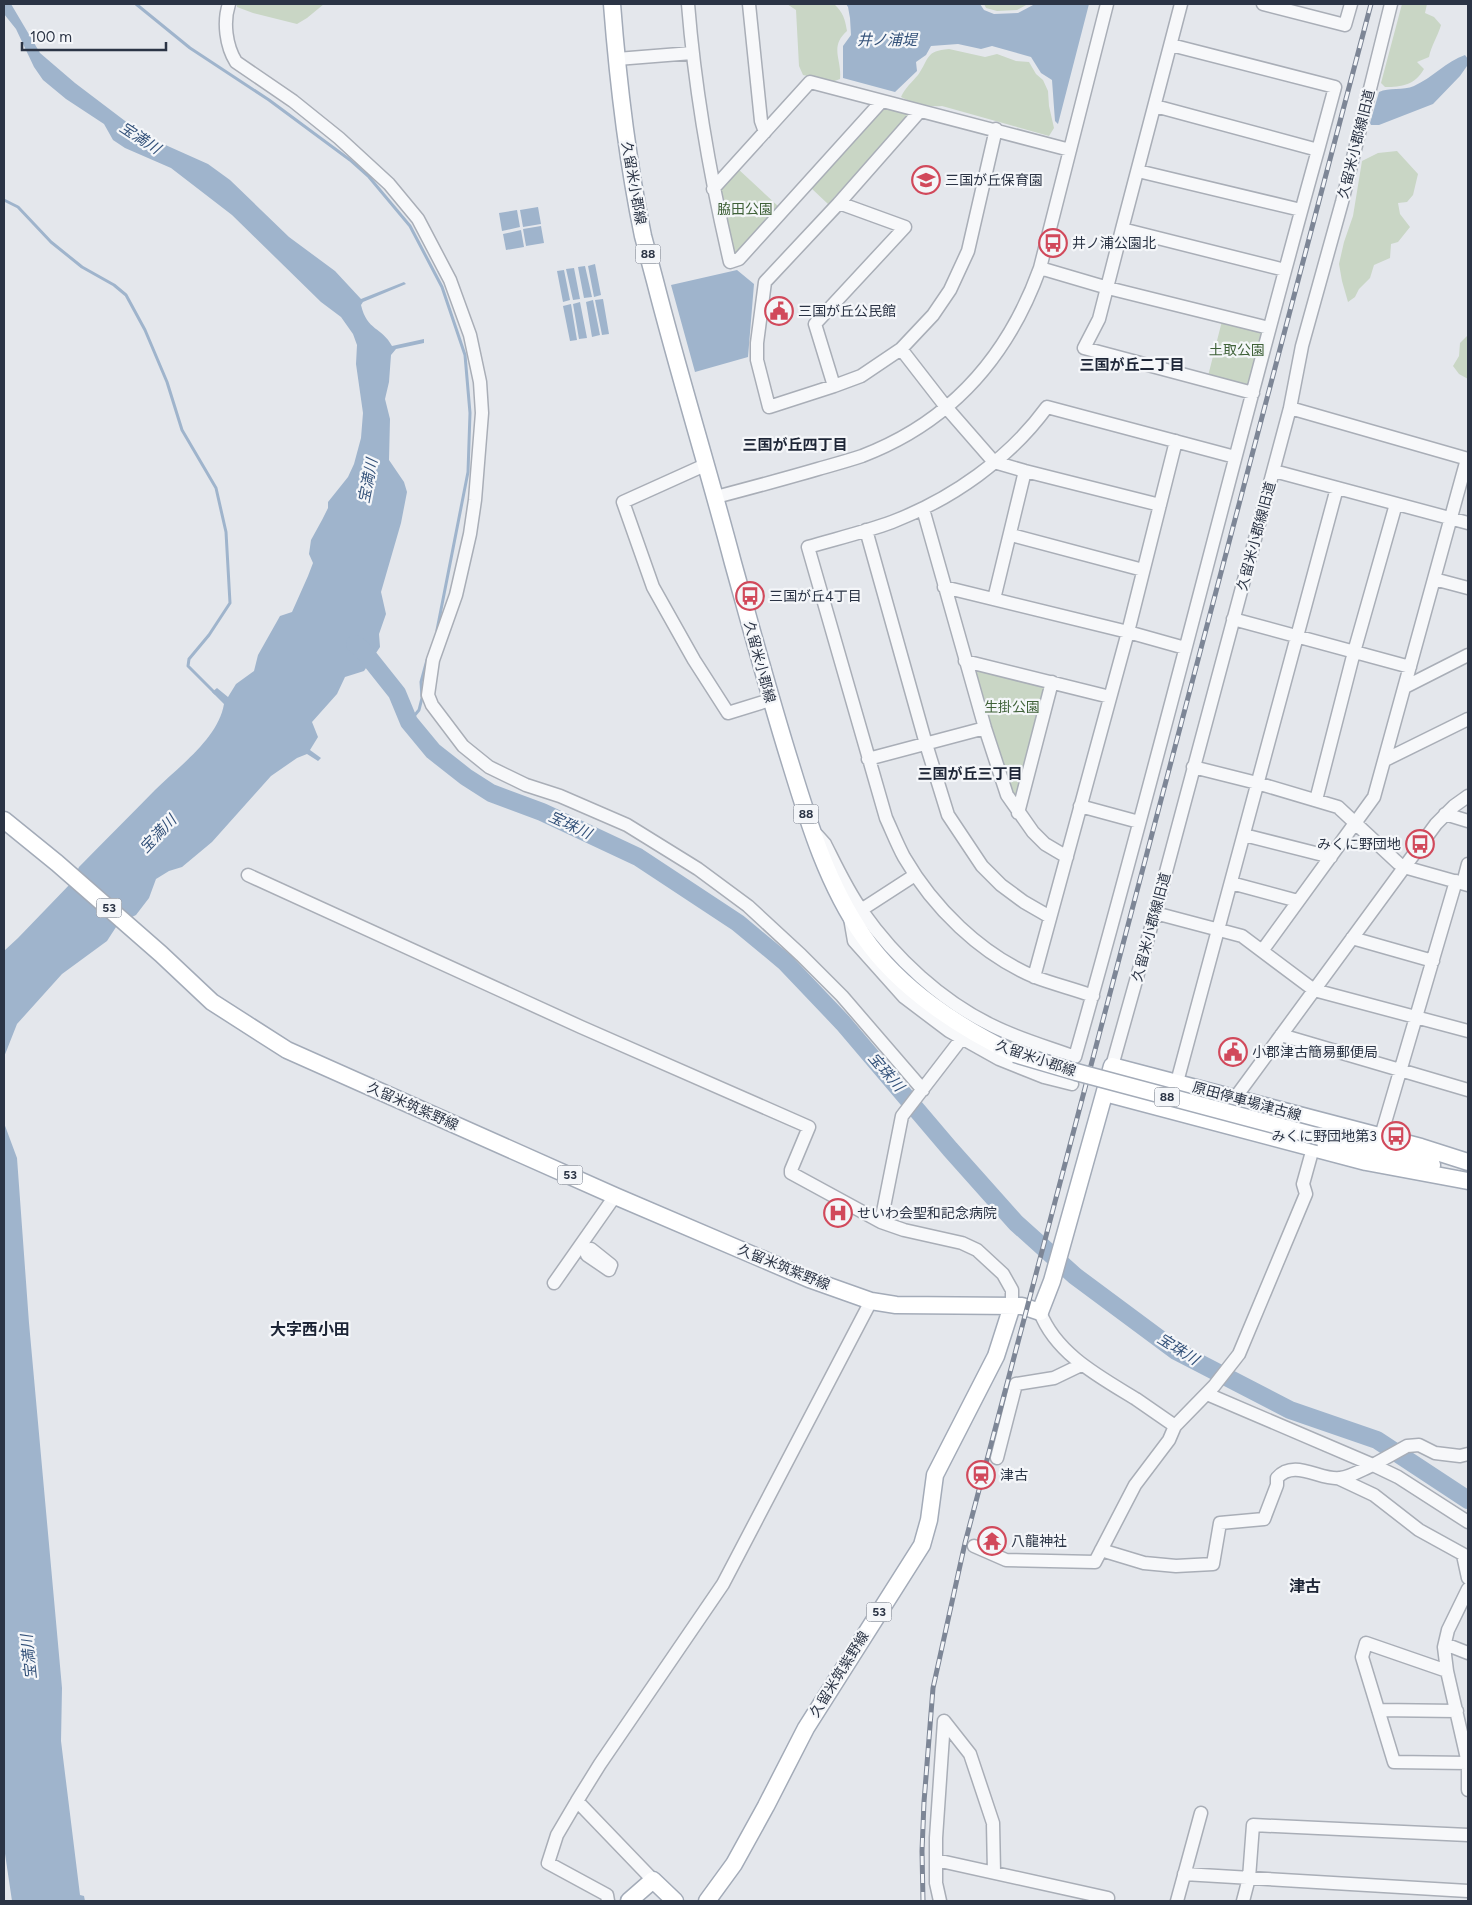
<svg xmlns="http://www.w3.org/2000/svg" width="1472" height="1905" font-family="Figtree,'Noto Sans JP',sans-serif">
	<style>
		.green { fill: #c9d6c5 }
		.water { fill: #9fb4cc }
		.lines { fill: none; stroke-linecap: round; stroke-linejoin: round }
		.stream { stroke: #9fb4cc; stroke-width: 3 }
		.river { stroke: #9fb4cc; stroke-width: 18 }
		.minor-casing { stroke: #a9aeb7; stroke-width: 15 }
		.major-casing { stroke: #a3abb8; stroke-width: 19 }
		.minor { stroke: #f7f8fa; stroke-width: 12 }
		.major { stroke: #fff; stroke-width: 16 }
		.rail-casing { stroke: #7d8696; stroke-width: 5 }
		.rail { stroke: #f4f6f9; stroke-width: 3; stroke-dasharray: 9; stroke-linecap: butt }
		.major-bridge-casing { stroke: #a3abb8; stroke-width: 19; stroke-linecap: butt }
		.major-bridge { stroke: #fff; stroke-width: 16 }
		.labels { text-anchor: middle; stroke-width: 4.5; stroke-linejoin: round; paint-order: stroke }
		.shield { fill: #f4f6f9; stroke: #676e7b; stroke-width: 1 }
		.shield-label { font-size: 12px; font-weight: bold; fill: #2b3445 }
		.street-label { font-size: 14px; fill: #2b3445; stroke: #f4f6f9 }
		.poi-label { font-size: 14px; fill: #2b3445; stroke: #f4f6f9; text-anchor: start }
		.park-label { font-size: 14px; fill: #3f6138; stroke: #f4f6f9 }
		.water-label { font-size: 15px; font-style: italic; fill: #34527a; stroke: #f4f6f9 }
		.neighbourhood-label { font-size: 15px; font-weight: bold; fill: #1d2536; stroke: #f4f6f9 }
		.quarter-label { font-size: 16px; font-weight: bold; fill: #1d2536; stroke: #f4f6f9 }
	</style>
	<rect width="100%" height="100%" fill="#e4e7ec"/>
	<path class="green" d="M237 4H324L307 18 297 24 253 13 237 7Z
		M787 4H834C843 12 845 19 847 31 829 47 842 59 840 79L832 82 803 75 799 66 796 10Z
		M984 4H1028L1017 10 997 11 986 8Z
		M1402 4H1427L1425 13 1434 17 1441 25C1438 36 1431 46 1429 57L1417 62 1424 69C1415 85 1402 87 1385 87L1381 83Z
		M949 49 985 57 997 54 1016 61 1029 62 1036 74 1043 80 1048 91 1049 106 1054 128 1049 136 942 106C926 107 915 104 901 97 905 88 912 82 918 75 930 58 925 51 949 49Z
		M882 108 907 113 908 117 828 204 810 187Z
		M1397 151 1418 174 1413 195 1407 202 1398 203 1400 214 1410 227 1398 242 1391 244 1390 258 1374 265 1370 278 1359 289 1355 297 1348 302 1342 281 1339 264 1344 242 1353 216 1362 161 1378 153Z
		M737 168 779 207 737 253 731 252 719 187Z
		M1222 321 1261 330 1264 335 1251 384 1246 386 1208 376Z
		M1468 335V379L1459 374 1453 366 1459 356 1460 343Z
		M977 667 1043 685 1046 689 1018 798H1012L973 671Z"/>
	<path class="water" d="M4 4H11L40 53 75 83 133 127 161 143 208 164 230 180 289 237 335 271 361 299 404 282 406 284 363 302 361 305C367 331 382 327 392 346L424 339V343L396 349 391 355 389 382 385 399 390 419 389 460 404 482 407 492 401 523 381 592 386 614 379 634 380 647 364 671 345 677 337 694 312 722 318 737 310 750 321 758 318 761 307 754 297 758 271 776 212 842 182 867 169 871 156 879 149 898 136 915 118 924 107 941 62 974 17 1024 4 1057V951L18 938 72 882 79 867C104 841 130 816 155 790 178 767 218 739 224 704L212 692 217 688 228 697 236 684 254 671 258 655 280 616 292 612 308 576 313 563 309 554 311 540 322 520 328 508V502L348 477 354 464 361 438 363 413 356 364 357 345 353 334 341 317 321 302 232 215 171 168 125 148 113 140 104 124 66 99 43 80 34 67 16 29 4 14Z
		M846 4H980L984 10 994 14 1018 13 1035 4H1089L1058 124 1055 121 1052 80 1041 73 1031 57 992 46 981 49 958 44 931 46 926 55 916 62 917 71 895 92 843 78V46L851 35 850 18 848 7Z
		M1465 55 1468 59 1467 66 1460 76 1433 104 1379 125H1371L1370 123 1379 92C1389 87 1403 91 1414 86 1432 78 1447 61 1465 55Z
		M538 207 541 224 523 227 520 210Z
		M517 210 520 227 502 231 499 213Z
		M541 226 544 243 526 246 523 229Z
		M521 230 524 247 506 250 503 234Z
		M595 264 601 295 594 297 588 266Z
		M585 266 592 297 584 298 578 267Z
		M574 268 580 299 573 300 566 269Z
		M564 270 570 300 563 302 557 271Z
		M737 270 754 284 748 357 695 372 671 285Z
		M603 299 609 334 602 335 595 300Z
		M593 300 600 335 592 337 586 302Z
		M580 302 587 338 579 339 573 304Z
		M571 304 577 340 570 341 563 306Z
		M4 1123 17 1158 29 1323 62 1688 61 1741 80 1895 84 1896 85 1901H12L4 1847Z"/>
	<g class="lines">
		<path class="stream" d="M136 4 190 48 269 100 350 160 369 177 410 226 442 287 465 355 470 413 468 472 437 630
			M4 200 18 207 51 242 82 267 114 285 126 295 145 330 167 382 182 430 216 488 226 532 230 603 209 635 189 659 188 666 215 693
			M409 722 419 710 422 698 421 682 427 660"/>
		<path class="river" d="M355 644 362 649 397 693 409 722 433 751 466 777 491 793 542 812 638 857 738 923 785 962 843 1023 950 1149 1016 1223 1075 1276 1176 1351 1290 1410 1377 1440 1468 1500"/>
		<defs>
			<path id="minor" d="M229 4C223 22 226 46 236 62L293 101 339 138 389 184 418 219 450 280 470 335 480 382 482 413 475 500 470 534 456 595 433 660 428 695 432 705 463 746 489 767 526 785 560 796 627 825 698 869 748 906 801 955 842 996 923 1090
				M688 4C695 91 710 176 730 262L739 259 881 102
				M749 4 761 121 765 132
				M1181 4 1122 229 1285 270
				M1263 4 1345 25 1351 4
				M1171 45 1335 87 1318 150
				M617 59 692 53
				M920 111 839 203 765 282 757 343V360L769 407 834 386 861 376 901 349 933 315 950 290 968 251 996 129
				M1138 171 1301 210
				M713 189 810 82 1070 150
				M1122 229 1099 319 1084 348 1253 393
				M1040 268 1108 288 1269 328
				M901 349 946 407 994 462 1025 471 1160 505
				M834 386 815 324 905 227 839 203
				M1290 408 1468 459
				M705 465 623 502 653 587 694 660 728 713 770 700
				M1274 471 1468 523
				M716 497C750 488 784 479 818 469 832 465 847 461 862 456 951 422 1008 357 1040 268L1107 4
				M923 509 985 728 1007 795 1033 832 1045 844 1067 857
				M866 530 926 744 948 815 982 866 1001 885 1024 902 1050 917
				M1011 535 1143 570
				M1434 579 1468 588
				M944 587 1128 632 1185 648
				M994 599 1025 471
				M1233 619 1410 667
				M965 661 1110 697
				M1405 687 1468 655
				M868 759 985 728
				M1385 760 1468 719
				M1193 767 1257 783 1338 807 1398 863 1404 867 1468 885
				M1316 800 1354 652 1396 504
				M1080 806 1139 822
				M1018 813 1052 682
				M1445 814 1468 821
				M817 835 825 844C836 866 847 890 862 911 895 958 941 1001 993 1026 1019 1039 1048 1047 1075 1057 1161 756 1234 451 1318 150L1155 106
				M1244 835 1331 857
				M248 875 581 1027 809 1127 791 1170V1173L881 1222 904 1230 962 1243 977 1250 1003 1274 1012 1290V1306
				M1231 883 1298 901
				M1463 883 1468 864
				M861 910 915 875
				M1155 913 1242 936 1314 990 1468 1031
				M850 918 854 941 904 997 949 1031 999 1059 1044 1077 1072 1084
				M1352 938 1433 961
				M1262 951 1374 797 1467 459
				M1034 977 1128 632 1176 441
				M1093 996C1074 989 1053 984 1035 977 980 954 933 907 904 857 897 844 892 831 886 818L808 547C835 539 865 532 892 522 952 499 1009 459 1047 407L1235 457
				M1281 1035 1468 1090
				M1112 1066 1155 913 1290 408 1302 346 1342 202 1391 4
				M1177 1082 1337 488
				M1234 1107 1235 1098 1436 824 1454 806 1468 796
				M1381 1136 1456 881
				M881 1222 902 1116 962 1038
				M587 1255 609 1270 611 1265 591 1249
				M554 1283 615 1196
				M1040 1312C1056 1354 1100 1377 1136 1399 1149 1408 1162 1417 1175 1426
				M1207 1394 1373 1465 1407 1446 1419 1445 1435 1453 1460 1456 1468 1454
				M997 1458 1016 1384 1054 1378 1081 1365
				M1340 1479 1374 1495 1419 1530 1468 1557
				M974 1546 1006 1560 1095 1562 1135 1485 1169 1440 1175 1426 1214 1386 1239 1354 1306 1194 1303 1184 1313 1148
				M1101 1550 1144 1563 1176 1566 1213 1564 1220 1523 1264 1519 1277 1485V1478C1294 1458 1321 1481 1340 1478 1351 1477 1363 1469 1373 1465L1398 1477 1468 1522
				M1463 1555 1468 1578
				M1468 1589 1448 1630 1444 1647 1447 1671 1468 1763V1790
				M1445 1644 1468 1653
				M1447 1671 1366 1643 1362 1657 1394 1762 1468 1763
				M1378 1710 1457 1711
				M944 1721 970 1754 993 1823 994 1872
				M577 1801 653 1880
				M936 1860 1108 1898 1107 1901
				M1184 1874 1468 1891
				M608 1901 607 1895 548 1863 557 1835 577 1801 600 1764 723 1584 871 1301
				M940 1901 936 1883V1838L944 1721
				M1177 1901 1201 1813
				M1243 1901 1249 1878 1253 1825 1468 1835"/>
			<path id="major" d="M612 4C618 82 627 159 643 236 647 251 651 266 655 281 679 375 708 468 733 563 752 631 770 698 791 765 809 824 828 886 864 937 899 988 960 1028 1015 1054
				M4 820 57 863 161 954 212 1002 287 1050 615 1196 809 1279 871 1301 896 1305 1022 1306 1040 1312 1052 1281 1112 1066 1421 1147 1468 1162
				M1105 1093 1366 1162 1468 1181
				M1320 1137 1432 1165
				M629 1901 653 1880 675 1901
				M707 1901 734 1864 766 1806 806 1728 922 1545 929 1520 935 1475 996 1356 1012 1306"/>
		</defs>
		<use href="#minor" class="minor-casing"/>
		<use href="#major" class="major-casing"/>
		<use href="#minor" class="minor"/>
		<use href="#major" class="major"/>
		<defs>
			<path id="rail" d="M923 1901 922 1851 924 1802 933 1688 965 1543 1371 4"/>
		</defs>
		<use href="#rail" class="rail-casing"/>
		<use href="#rail" class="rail"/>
		<defs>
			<path id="major-bridge" d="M1015 1054 1076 1072 1320 1137"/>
		</defs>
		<use href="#major-bridge" class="major-bridge-casing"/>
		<use href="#major-bridge" class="major-bridge"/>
	</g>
	<defs>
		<symbol id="school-ring" viewBox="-11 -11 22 22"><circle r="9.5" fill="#f4f6f9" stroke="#d1495b" stroke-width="1.5"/><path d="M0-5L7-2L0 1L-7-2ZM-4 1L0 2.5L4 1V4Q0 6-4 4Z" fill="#d1495b"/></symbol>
		<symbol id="bus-ring" viewBox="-11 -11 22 22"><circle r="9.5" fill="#f4f6f9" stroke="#d1495b" stroke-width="1.5"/><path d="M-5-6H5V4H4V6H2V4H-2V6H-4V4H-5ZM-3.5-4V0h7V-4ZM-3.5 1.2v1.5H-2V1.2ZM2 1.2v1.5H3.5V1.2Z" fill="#d1495b"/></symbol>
		<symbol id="civic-ring" viewBox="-11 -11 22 22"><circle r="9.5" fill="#f4f6f9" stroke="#d1495b" stroke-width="1.5"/><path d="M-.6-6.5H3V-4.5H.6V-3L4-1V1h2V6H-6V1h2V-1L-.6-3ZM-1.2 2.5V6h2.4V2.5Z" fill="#d1495b"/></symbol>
		<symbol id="hospital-ring" viewBox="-11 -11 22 22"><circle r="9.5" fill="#f4f6f9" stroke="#d1495b" stroke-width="1.5"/><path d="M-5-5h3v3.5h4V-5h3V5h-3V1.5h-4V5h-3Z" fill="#d1495b"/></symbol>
		<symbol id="station-ring" viewBox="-11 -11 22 22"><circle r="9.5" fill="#f4f6f9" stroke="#d1495b" stroke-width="1.5"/><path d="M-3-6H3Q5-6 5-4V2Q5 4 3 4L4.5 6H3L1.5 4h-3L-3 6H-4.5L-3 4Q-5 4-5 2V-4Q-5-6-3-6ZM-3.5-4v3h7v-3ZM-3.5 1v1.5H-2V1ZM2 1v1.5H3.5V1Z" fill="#d1495b"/></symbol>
		<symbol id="temple-ring" viewBox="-11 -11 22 22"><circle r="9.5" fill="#f4f6f9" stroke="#d1495b" stroke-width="1.5"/><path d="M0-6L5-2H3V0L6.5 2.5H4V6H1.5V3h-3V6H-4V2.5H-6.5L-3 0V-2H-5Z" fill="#d1495b"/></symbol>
	</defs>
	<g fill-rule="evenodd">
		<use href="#school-ring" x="910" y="164" width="32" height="32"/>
		<use href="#bus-ring" x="1037" y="227" width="32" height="32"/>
		<use href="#civic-ring" x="763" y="295" width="32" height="32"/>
		<use href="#bus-ring" x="734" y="580" width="32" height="32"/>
		<use href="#bus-ring" x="1404" y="828" width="32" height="32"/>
		<use href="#civic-ring" x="1217" y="1036" width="32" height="32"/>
		<use href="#bus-ring" x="1380" y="1120" width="32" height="32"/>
		<use href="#hospital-ring" x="822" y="1197" width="32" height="32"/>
		<use href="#station-ring" x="965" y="1459" width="32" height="32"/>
		<use href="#temple-ring" x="976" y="1525" width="32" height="32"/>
	</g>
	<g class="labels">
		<g class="shield">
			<rect x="635.5" y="244.5" width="25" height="19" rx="4"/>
			<rect x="793.5" y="804.5" width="25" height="19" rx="4"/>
			<rect x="96.5" y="898.5" width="25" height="19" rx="4"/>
			<rect x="1154.5" y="1087.5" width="25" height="19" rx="4"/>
			<rect x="557.5" y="1165.5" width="25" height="19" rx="4"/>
			<rect x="866.5" y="1602.5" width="25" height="19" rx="4"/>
		</g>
		<g class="shield-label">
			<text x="648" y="258">88</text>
			<text x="806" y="818">88</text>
			<text x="109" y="912">53</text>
			<text x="1167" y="1101">88</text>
			<text x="570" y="1179">53</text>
			<text x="879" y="1616">53</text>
		</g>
		<g class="street-label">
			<text transform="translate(1356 144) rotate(-76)" y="5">久留米小郡線旧道</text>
			<text transform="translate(634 183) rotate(80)" y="5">久留米小郡線</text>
			<text transform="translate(1256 536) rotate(-75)" y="5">久留米小郡線旧道</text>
			<text transform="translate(760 662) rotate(75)" y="5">久留米小郡線</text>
			<text transform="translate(1151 927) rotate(-75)" y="5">久留米小郡線旧道</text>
			<text transform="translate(1036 1058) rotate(19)" y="5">久留米小郡線</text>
			<text transform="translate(1247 1101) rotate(15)" y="5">原田停車場津古線</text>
			<text transform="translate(413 1106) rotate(24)" y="5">久留米筑紫野線</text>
			<text transform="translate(784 1267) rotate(22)" y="5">久留米筑紫野線</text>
			<text transform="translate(839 1674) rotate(-58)" y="5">久留米筑紫野線</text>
		</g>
		<g class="poi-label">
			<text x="945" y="185">三国が丘保育園</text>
			<text x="1072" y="248">井ノ浦公園北</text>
			<text x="798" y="316">三国が丘公民館</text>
			<text x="769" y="601">三国が丘4丁目</text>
			<text x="1401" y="849" text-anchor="end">みくに野団地</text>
			<text x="1252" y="1057">小郡津古簡易郵便局</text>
			<text x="1377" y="1141" text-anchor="end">みくに野団地第3</text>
			<text x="857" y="1218">せいわ会聖和記念病院</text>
			<text x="1000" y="1480">津古</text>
			<text x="1011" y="1546">八龍神社</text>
		</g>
		<g class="park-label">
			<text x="745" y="214">脇田公園</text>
			<text x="1237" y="355">土取公園</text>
			<text x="1012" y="712">生掛公園</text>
		</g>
		<g class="water-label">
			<text x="887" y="45">井ノ浦堤</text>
			<text transform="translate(140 138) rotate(33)" y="5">宝満川</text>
			<text transform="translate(368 481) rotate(-79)" y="5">宝満川</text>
			<text transform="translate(570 825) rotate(25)" y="5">宝珠川</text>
			<text transform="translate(158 834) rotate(-46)" y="5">宝満川</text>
			<text transform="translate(886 1072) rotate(49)" y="5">宝珠川</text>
			<text transform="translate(1178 1349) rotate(32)" y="5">宝珠川</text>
			<text transform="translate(29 1657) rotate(-96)" y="5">宝満川</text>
		</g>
		<g class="neighbourhood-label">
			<text x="1132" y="370">三国が丘二丁目</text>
			<text x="795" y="450">三国が丘四丁目</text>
			<text x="970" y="779">三国が丘三丁目</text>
		</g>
		<g class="quarter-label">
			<text x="310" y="1335">大字西小田</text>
			<text x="1305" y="1592">津古</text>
		</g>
	</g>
	<rect width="1472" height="1905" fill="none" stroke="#2b3445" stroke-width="10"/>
	<path d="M22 42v8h144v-8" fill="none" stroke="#2b3445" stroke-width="2.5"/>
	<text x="30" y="42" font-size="15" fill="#2b3445" stroke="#f4f6f9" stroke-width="4" paint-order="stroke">100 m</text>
</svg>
